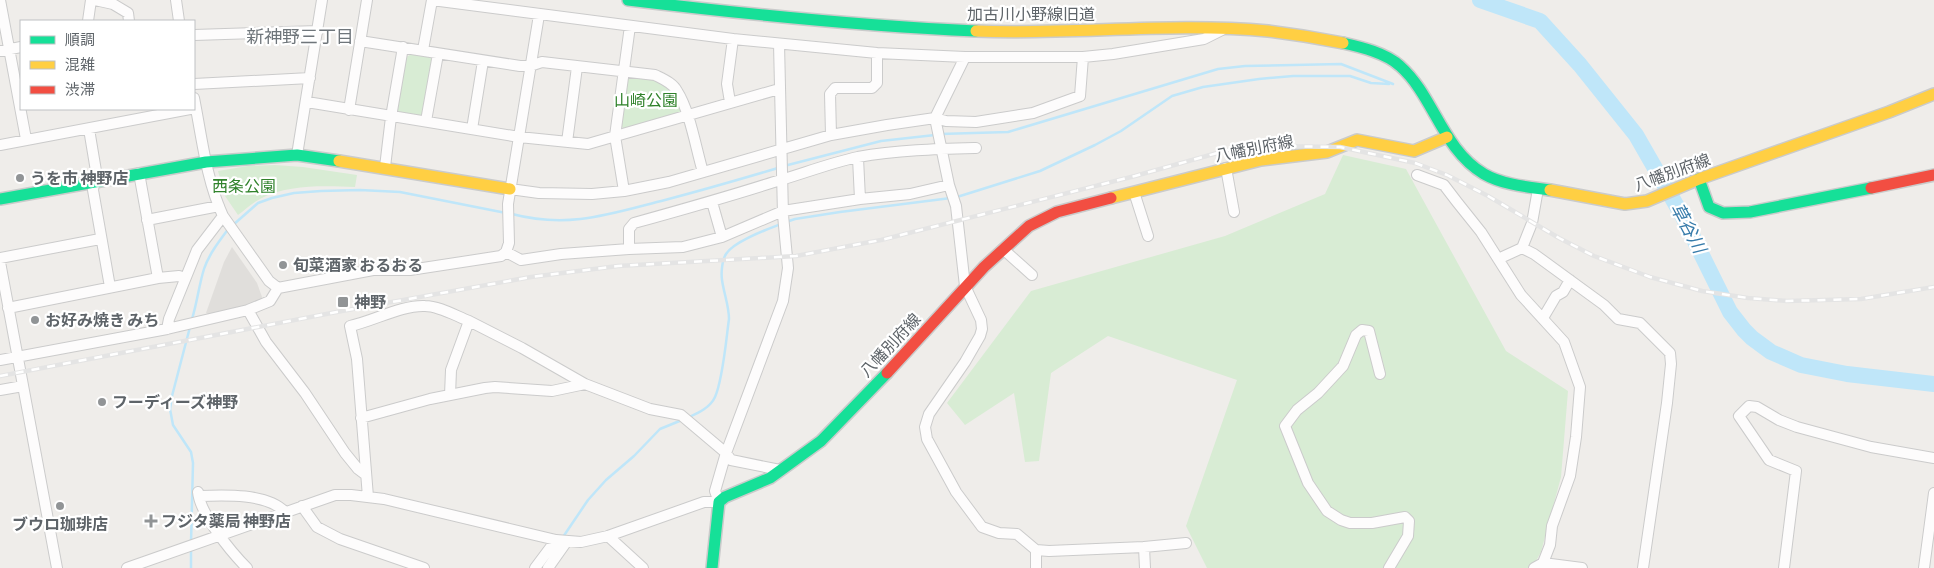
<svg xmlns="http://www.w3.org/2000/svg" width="1934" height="568" font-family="'Asap Condensed','Noto Sans JP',sans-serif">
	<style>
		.industrial { fill: #e0dedb }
		.green { fill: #d8ecd4 }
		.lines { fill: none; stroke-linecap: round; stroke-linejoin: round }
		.stream { stroke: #bfe6f9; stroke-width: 2.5 }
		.river { stroke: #bfe6f9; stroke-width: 16 }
		.street-casing { stroke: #cbcbcb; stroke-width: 12 }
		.fast-casing { stroke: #cacbcb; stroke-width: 14 }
		.slow-casing { stroke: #cacbcb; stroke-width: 14 }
		.jam-casing { stroke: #cacbcb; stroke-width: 14 }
		.street { stroke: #fdfcfc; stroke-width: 10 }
		.fast { stroke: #16e098; stroke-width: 11 }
		.slow { stroke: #ffcf43; stroke-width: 11 }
		.jam { stroke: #f24e42; stroke-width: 11 }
		.rail-casing { stroke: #e4e4e4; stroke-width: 4.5 }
		.rail { stroke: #fff; stroke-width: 2.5; stroke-dasharray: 8; stroke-linecap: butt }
		.poi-dot { fill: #919496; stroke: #fff; stroke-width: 2 }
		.labels { text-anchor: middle; stroke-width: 4.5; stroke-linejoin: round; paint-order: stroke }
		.street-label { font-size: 16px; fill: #5e6469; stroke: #fff }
		.park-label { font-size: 16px; fill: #30822b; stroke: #fff }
		.poi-label { font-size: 16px; font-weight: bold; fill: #5e6469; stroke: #fff; text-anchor: start }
		.neighbourhood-label { font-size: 18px; fill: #6f767b; stroke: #fff }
		.water-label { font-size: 18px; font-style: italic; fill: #367baa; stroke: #fff }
	</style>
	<rect width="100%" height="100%" fill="#efedea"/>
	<path class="industrial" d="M232 247 257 283 262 297 261 301 213 316 206 313 224 262Z"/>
	<path class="green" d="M412 54 428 55 435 63 426 117 401 116 397 111 406 57Z
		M632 75C667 80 664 78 682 109L678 115 624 130 621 125 626 80Z
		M1343 155 1406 169 1506 351 1568 391 1561 477 1541 552 1532 568H1207L1186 526 1237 380 1108 336 1051 373 1039 461 1025 462 1014 393 965 425 947 403 1031 291 1225 236 1325 194Z
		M275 165 303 167 357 175 355 187C324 186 288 184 260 199 252 203 245 210 238 215L225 196 218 171 248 166Z"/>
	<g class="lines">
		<path class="stream" d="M940 134 1008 132 1218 69 1245 66 1341 64 1393 84
			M784 166 881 141 935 135
			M957 197 1040 171 1095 145 1121 131 1172 96 1203 87 1259 79 1293 76H1350L1371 83 1389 84
			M512 214C569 229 610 214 665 200 703 190 741 179 778 168
			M786 222 795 219 840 212 951 198
			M233 225 258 203 272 198 294 193 321 191 360 190 400 192 506 213
			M192 319C197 303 199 285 204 269 209 254 220 240 229 228
			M190 327 172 396 170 409 173 425 191 452 193 463 191 543
			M687 418C698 413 710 408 715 397 723 379 726 340 729 319 729 306 724 294 722 280 721 273 722 260 726 254 734 241 768 229 781 224
			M563 537 588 500 606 480 634 456 660 429 682 420
			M191 548V568"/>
		<path class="river" d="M1480 0 1540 21 1580 65 1636 135 1683 217 1730 312 1744 330 1752 338 1771 352 1801 365 1847 374 1934 384"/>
		<defs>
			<path id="street" d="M0 0 26 139
				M95 0 113 4 128 13 129 21
				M176 0 179 21
				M432 0 733 39 877 53 965 57H1083L1113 54 1204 39 1222 30
				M88 21 91 0
				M194 35 318 31
				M360 41 520 66H530L542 62 655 75C663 79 673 83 677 91 690 111 696 149 703 172
				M423 50 432 0
				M0 51 21 47
				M965 57 935 118 949 185 956 206 965 286 981 320 982 329 980 336 965 362 929 414 925 427 927 439 956 492 982 527 999 533 1017 534 1036 550 1049 551 1144 547 1145 568
				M194 84 310 78
				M194 98C202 138 206 179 223 216L269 281 278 288 373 270H410L501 256 506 252 509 243 508 204 539 15
				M307 102 519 137 588 144 779 89
				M730 102 727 84 733 39
				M349 110 367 0
				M426 121 438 54
				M89 129 96 171 93 190 110 287
				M472 129 483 61
				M831 135 830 94 835 88H872L877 83V53
				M567 142 577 67
				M0 145 190 109
				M297 155 322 0
				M858 158 860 199
				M385 167 391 117 403 47
				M1226 168 1234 212
				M139 173 158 278
				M1417 175 1444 185 1457 202 1481 232 1521 295 1564 342 1580 387 1576 437 1570 476 1552 526 1550 545 1541 568
				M510 189 539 193 592 194 624 191 669 182 831 135 887 125 935 118 946 121 976 122 1033 113 1080 96 1083 57
				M624 191 615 136 630 26
				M1134 192 1148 236
				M712 202 722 237
				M147 220 219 206
				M1522 248 1532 223 1538 189
				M629 249V229L634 223C681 210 727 197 774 182 802 174 830 163 858 157 897 150 938 149 976 148
				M1003 249 1032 275
				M506 252 521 260 561 254 629 249 683 247 722 237 783 211 860 199 910 194 949 185
				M0 258 100 239
				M1498 259 1522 248 1534 254 1604 305 1618 319 1640 323 1670 353 1671 364 1667 403 1643 568
				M0 262 57 568
				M8 308 158 278 179 276 185 278
				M248 310 266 342 305 393 345 453 358 469 366 475
				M1543 318 1556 296 1563 292 1570 280
				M167 329 169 319 197 250 223 216
				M0 360 167 329 248 310 270 301 278 288
				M1380 374 1369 331 1362 330 1356 335 1343 366 1318 393 1297 410 1285 426 1308 483 1327 511 1341 520 1350 523H1372L1405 517 1409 521 1408 536 1389 568
				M0 390 23 386
				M450 395 451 370 469 321 522 348 585 384 650 409 681 415 726 453 731 460 780 470
				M361 418 430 399 485 388 495 387 552 391 585 384
				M198 492C200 514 231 552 247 568
				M199 496C224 495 267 493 285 512
				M368 497 357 359 350 326C374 321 401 305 425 306 439 306 456 316 469 321
				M302 506 317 527 340 539 424 568
				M608 536 643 568
				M1144 547 1186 543
				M127 568 335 495H351L384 499 556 540 581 542 608 536 704 502H719L715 491 726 453 783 301 788 268 783 215 779 44
				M535 568 556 540
				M548 568 567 541
				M1036 568V550
				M1534 568 1543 563 1582 568
				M1784 568 1796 471 1769 460 1739 416 1749 406 1757 407 1779 420 1797 427 1871 447 1934 458
				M1924 568 1934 493"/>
			<path id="fast" d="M628 0C744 14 859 26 976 31
				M1343 43C1361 47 1386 53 1400 66 1434 96 1442 149 1484 174 1503 185 1529 187 1550 190
				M1699 179 1709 207 1723 213 1750 212 1871 188
				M0 199 206 162 297 155 339 161
				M712 568 719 502 725 497 770 478 821 441 887 373"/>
			<path id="slow" d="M976 31C1073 35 1171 22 1268 31 1293 34 1318 38 1343 43
				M339 161 510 189
				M1550 190 1625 204 1647 201 1699 179 1889 112 1934 94
				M1111 198 1261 160 1327 152 1357 140 1414 151 1447 137"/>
			<path id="jam" d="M1871 188 1934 175
				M887 373 984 267 1029 226 1057 212 1111 198"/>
		</defs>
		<use href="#street" class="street-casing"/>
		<use href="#fast" class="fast-casing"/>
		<use href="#slow" class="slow-casing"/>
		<use href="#jam" class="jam-casing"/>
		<use href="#street" class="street"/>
		<use href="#fast" class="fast"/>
		<use href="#slow" class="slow"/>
		<use href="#jam" class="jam"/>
		<defs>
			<path id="rail" d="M0 376 342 311 531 277 618 266 796 256 881 240 1135 176 1235 148 1269 146 1340 147 1415 163 1447 175 1488 196 1559 238 1594 256 1650 277 1702 291 1748 298 1787 301 1861 299 1934 287"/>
		</defs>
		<use href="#rail" class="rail-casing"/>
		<use href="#rail" class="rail"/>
	</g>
	<g class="poi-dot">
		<circle cx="20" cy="178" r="5"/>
		<circle cx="283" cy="265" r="5"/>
		<rect x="337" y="296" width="12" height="12" rx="2.5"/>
		<circle cx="35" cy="320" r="5"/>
		<circle cx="102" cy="402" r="5"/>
		<circle cx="60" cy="506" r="5"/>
		<path d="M148.5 513.5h5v5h5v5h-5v5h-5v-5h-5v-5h5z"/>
	</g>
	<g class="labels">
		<g class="street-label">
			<text x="1031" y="20">加古川小野線旧道</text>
			<text transform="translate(1254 148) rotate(-11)" y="6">八幡別府線</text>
			<text transform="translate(1672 172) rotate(-20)" y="6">八幡別府線</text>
			<text transform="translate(890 345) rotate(-47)" y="6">八幡別府線</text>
		</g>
		<g class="park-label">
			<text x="646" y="106">山崎公園</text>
			<text x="244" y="192">西条公園</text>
		</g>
		<g class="poi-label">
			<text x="30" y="184">うを市 神野店</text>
			<text x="293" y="271">旬菜酒家 おるおる</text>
			<text x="354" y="308">神野</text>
			<text x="45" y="326">お好み焼き みち</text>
			<text x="112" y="408">フーディーズ神野</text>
			<text x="161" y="527">フジタ薬局 神野店</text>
			<text x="60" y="530" text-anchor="middle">ブウロ珈琲店</text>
		</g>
		<g class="neighbourhood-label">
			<text x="300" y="43">新神野三丁目</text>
		</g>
		<g class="water-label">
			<text transform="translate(1688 228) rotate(62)" y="6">草谷川</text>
		</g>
	</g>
	<rect x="20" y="20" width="175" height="90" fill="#ffffff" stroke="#bfc1c3"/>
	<rect x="30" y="36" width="25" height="8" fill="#16e098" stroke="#bfc1c3"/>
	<text x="65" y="45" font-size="15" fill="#5e6469">順調</text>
	<rect x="30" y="61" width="25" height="8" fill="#ffcf43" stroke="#bfc1c3"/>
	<text x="65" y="70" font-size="15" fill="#5e6469">混雑</text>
	<rect x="30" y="86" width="25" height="8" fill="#f24e42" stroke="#bfc1c3"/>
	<text x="65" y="95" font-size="15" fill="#5e6469">渋滞</text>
</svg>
